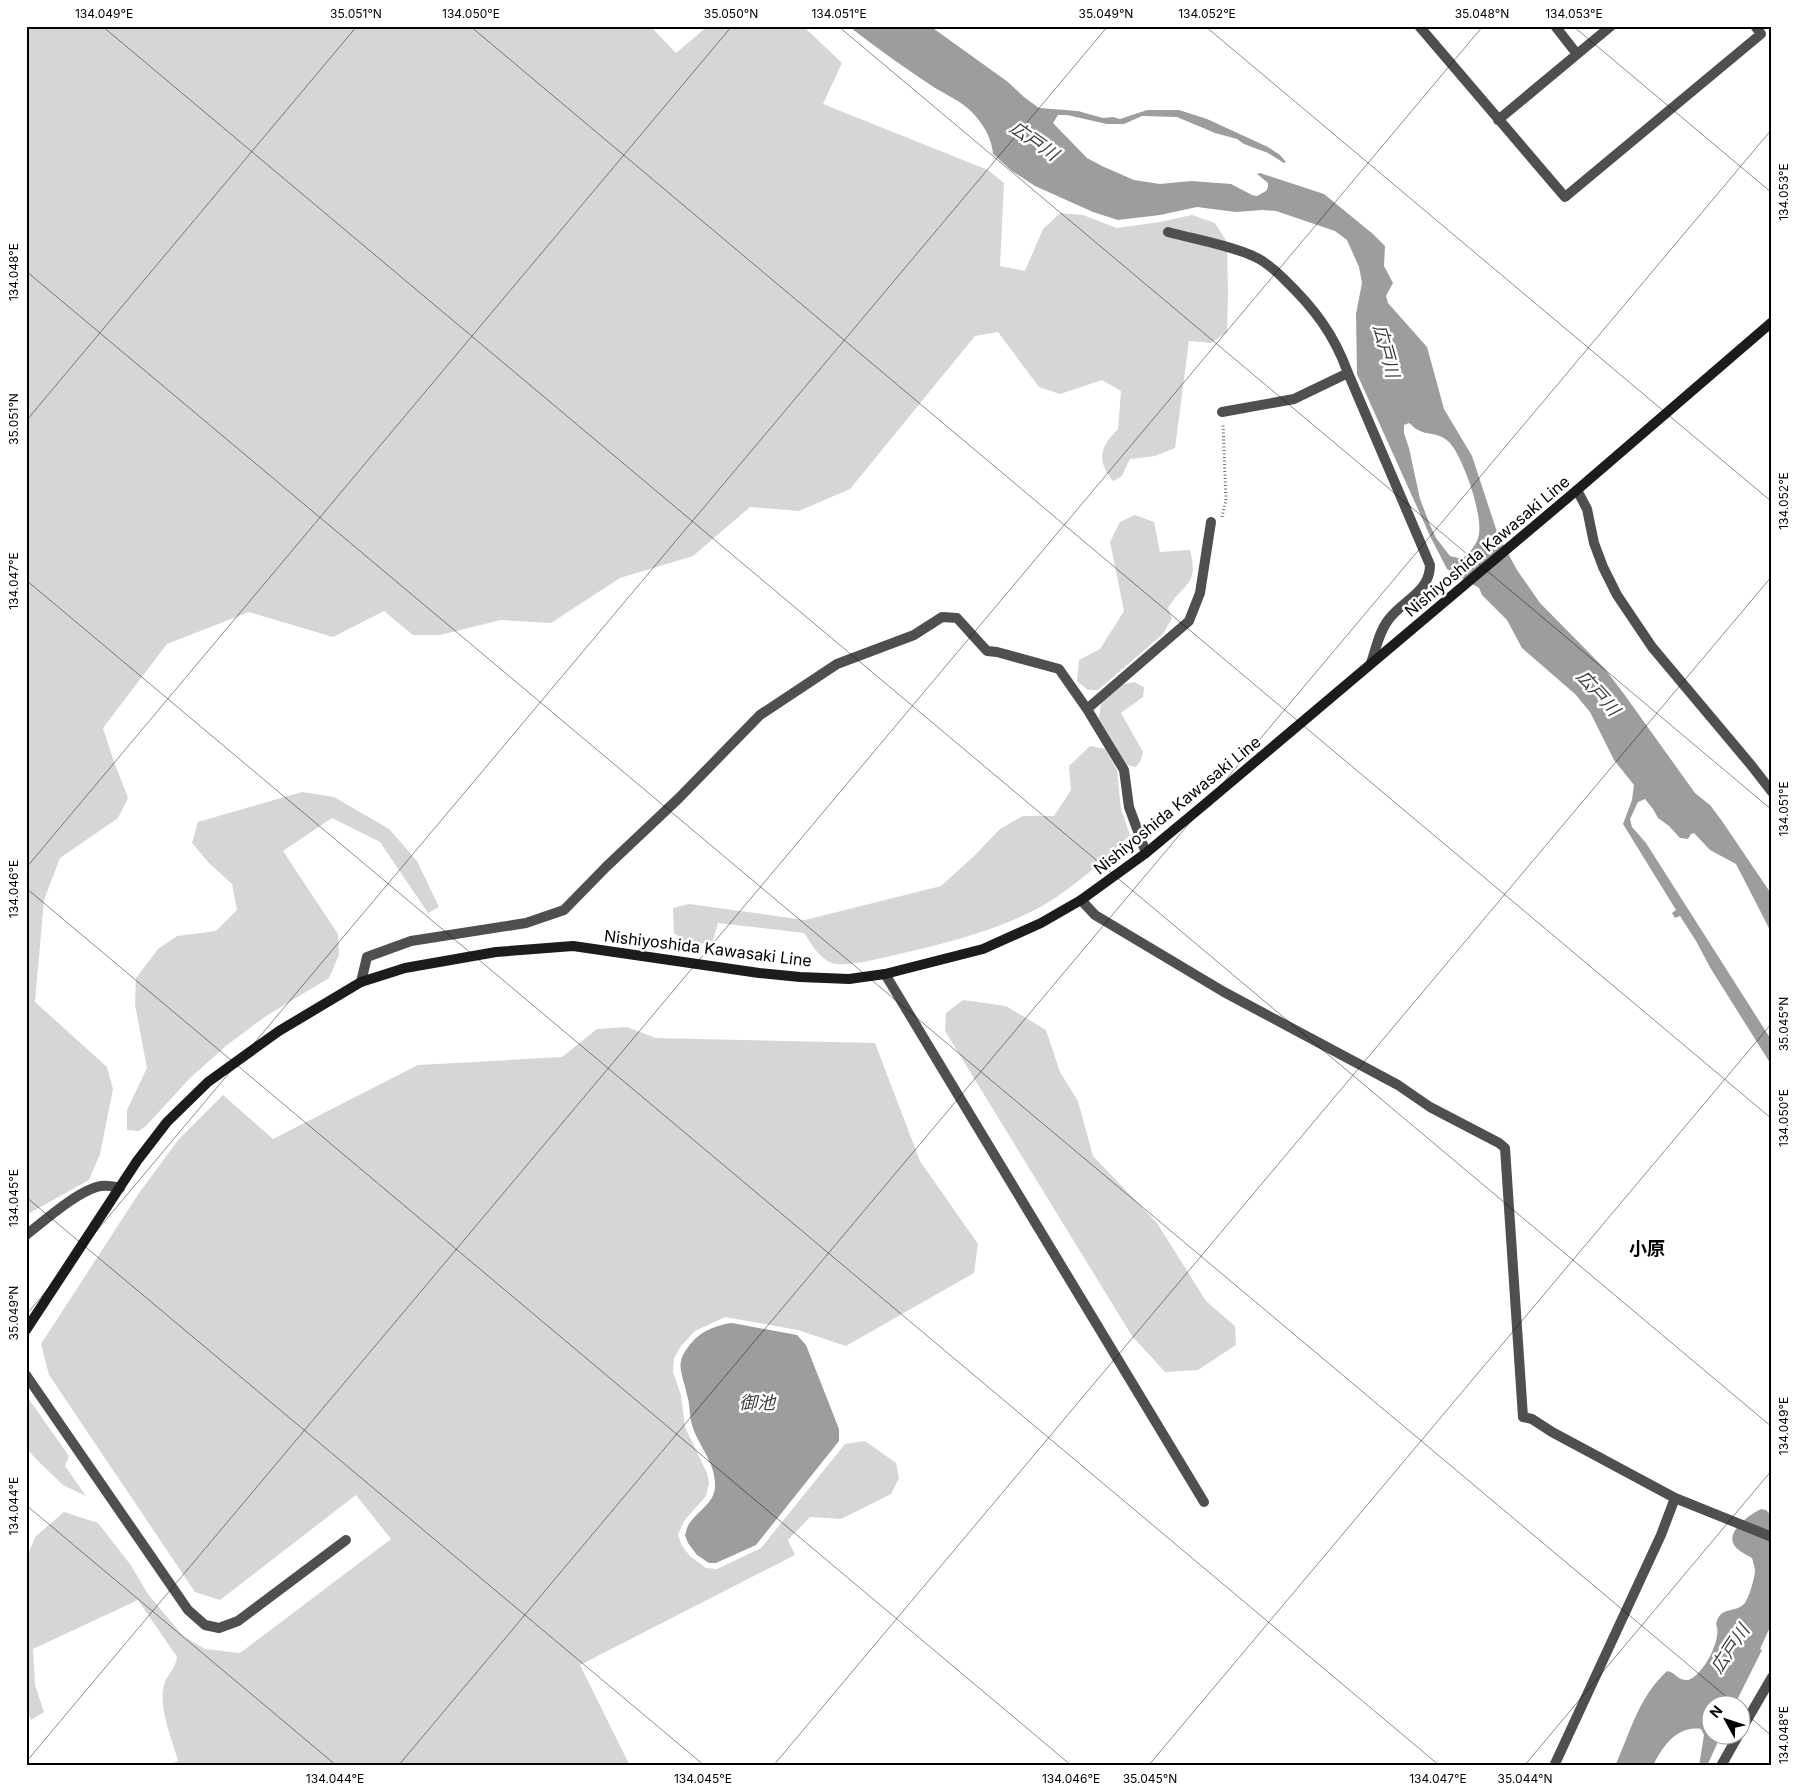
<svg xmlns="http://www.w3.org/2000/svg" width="1798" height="1792" font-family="Inter,'Noto Sans JP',sans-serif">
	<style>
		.green { fill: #d6d6d6 }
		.water { fill: #9d9d9d; fill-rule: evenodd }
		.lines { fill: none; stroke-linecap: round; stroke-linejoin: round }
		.path { stroke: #717171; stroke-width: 3; stroke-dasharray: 1 2.5; stroke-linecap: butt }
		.minor { stroke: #4f4f4f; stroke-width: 10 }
		.tertiary { stroke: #4f4f4f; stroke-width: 10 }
		.secondary { stroke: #1c1c1c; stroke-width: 10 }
		.ticks { fill: none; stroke: #000; stroke-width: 1; stroke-opacity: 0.45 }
		.labels { text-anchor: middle; stroke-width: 5; stroke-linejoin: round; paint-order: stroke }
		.street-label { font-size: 16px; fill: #000; stroke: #fff }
		.water-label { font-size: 18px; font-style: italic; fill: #3e3e3e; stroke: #fff }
		.neighbourhood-label { font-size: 18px; font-weight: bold; fill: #000; stroke: #fff }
		.neatline { fill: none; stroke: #000; stroke-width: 2 }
		.ticks-label { font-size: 12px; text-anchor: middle; fill: #000 }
	</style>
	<rect width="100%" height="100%" fill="#fff"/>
	<path class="green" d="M26 26H650L676 53 708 26H803L842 63 823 104 988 170 1004 183 1000 266 1025 271 1043 229 1060 213 1083 215 1117 228 1160 222 1192 215 1215 223 1227 242 1228 293 1227 332 1211 343 1189 341 1175 448 1155 456 1130 459 1122 476 1113 481C1096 460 1100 447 1118 429L1121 391 1102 380 1060 394 1039 387 998 332 975 336 850 489 799 511 750 507 693 556 620 578 551 623 501 620 440 635H413L384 611 333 637 249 612 167 644 103 728 113 759 128 798 118 818 60 858 44 900 35 1002 107 1067 113 1089 100 1154 89 1180 26 1215Z
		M1135 515 1154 522 1160 552 1190 550C1199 586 1185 581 1168 608L1172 618 1163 634 1098 690H1088L1077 681 1079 660 1100 649 1124 611 1110 542 1120 522Z
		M1134 682 1144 687 1143 697 1121 713 1143 752 1141 760 1136 767 1127 765 1099 718 1101 704 1121 685Z
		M1090 746 1105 749 1117 770 1121 809 1130 835C1104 860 1076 886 1044 905 1001 929 951 942 903 953 886 957 853 966 836 964 820 961 812 944 804 933L718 923 712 944 686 942 674 933 673 908 689 904 805 920 941 886 974 856 1000 829 1023 816H1054L1071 790 1069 766Z
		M302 792 334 797 389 829 417 861 439 907 428 913 380 842 332 818 283 851 338 934 339 955 329 978 266 1016 227 1045 190 1078 146 1126 139 1131 127 1130V1110L147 1068 135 1005 136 978 158 949 177 936 216 931 237 910 232 884 209 863 192 843 198 822Z
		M963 1000 1006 1006 1046 1030 1060 1072 1078 1101 1093 1156 1157 1223 1206 1301 1235 1326 1236 1345 1198 1370 1165 1372 1132 1336 945 1031 946 1013Z
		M627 1027 656 1038 875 1043 920 1161 978 1244 974 1273 846 1346 798 1330 725 1317 695 1331 681 1346 674 1358 673 1372 681 1395 685 1427 707 1473 709 1483 706 1496 684 1521 678 1535 682 1546 690 1556 706 1568 717 1569 761 1548 845 1444 865 1441 896 1463 899 1478 891 1494 841 1519 810 1517 788 1540 795 1555 580 1665 630 1766H165L178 1761C172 1739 158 1707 164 1685 167 1674 175 1670 177 1657L138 1600 33 1649 35 1685 44 1712 31 1720 26 1710V1560L35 1537 64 1512 98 1523 130 1564 148 1594 183 1636 205 1649 240 1653 391 1539 356 1495 220 1600 195 1592 49 1375 41 1344 139 1193 179 1139 223 1095 273 1139 418 1065 562 1057 597 1029Z
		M26 1395 69 1456 65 1466 86 1496 63 1485 38 1461 26 1448Z"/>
	<path class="water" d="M852 26H930L1008 82 1024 97 1039 108 1078 111 1103 118 1113 117 1120 119 1147 110H1179L1207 119 1268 147 1280 155 1286 162 1284 163 1268 153 1244 144 1237 139 1215 133 1177 117 1142 116 1124 124H1107L1067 115H1058L1053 123 1087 158 1102 166 1134 180 1160 184 1191 181 1231 184 1252 195 1257 196 1266 191 1268 187V183L1257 174 1260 173 1324 194 1373 234 1385 246 1384 266 1393 283 1386 296 1388 303 1427 347 1444 409 1472 456 1498 535 1517 570 1540 603 1605 669 1624 694 1695 793 1710 805 1722 821 1772 895V934L1736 864 1710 850 1694 833 1691 834 1688 839 1680 838 1669 826 1658 818 1653 809 1645 799 1638 802 1630 819 1632 827 1646 843 1772 1041V1066L1711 969 1696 941 1680 916 1675 918 1672 913 1676 910 1623 824 1632 800 1634 785 1614 760 1590 712 1575 694 1522 648 1507 620 1482 595 1479 588 1447 569 1431 538 1357 374 1356 314 1362 283 1359 267 1347 240 1335 231 1276 211 1262 210 1236 212 1197 207 1160 215 1118 220 1093 212 1035 186 1012 171 993 154C992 136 979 117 965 106 956 99 945 94 935 88 906 69 878 49 851 28ZM1409 423C1412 425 1415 429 1418 430 1429 436 1438 431 1450 443 1463 458 1485 518 1478 538 1476 546 1468 554 1462 559L1450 556 1436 538 1430 525 1420 499 1409 448 1404 433V425Z
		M732 1323 797 1335 806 1345 839 1429V1441L756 1545 716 1563H709L697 1555 688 1543 685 1535C686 1532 687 1527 689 1524 698 1510 716 1503 715 1484 715 1462 698 1445 692 1425 689 1415 690 1404 687 1395 681 1368 673 1362 695 1339 704 1330 720 1324 732 1323Z
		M1761 1509 1766 1510 1772 1516V1623L1760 1649 1762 1650 1735 1704H1710V1734L1721 1735 1707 1766H1699L1704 1735 1701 1729C1677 1725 1662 1747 1653 1766H1615C1631 1731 1638 1698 1667 1671 1675 1672 1678 1681 1688 1680 1702 1677 1723 1639 1716 1624 1721 1605 1733 1614 1744 1604 1749 1599 1755 1577 1755 1570 1754 1566 1753 1561 1752 1558 1745 1554 1736 1550 1733 1543 1728 1529 1751 1514 1761 1509Z"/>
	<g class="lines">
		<path class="path" d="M1222 517 1226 500 1223 424"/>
		<path class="minor" d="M1419 26 1565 197 1761 34 1755 26
			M1555 26 1577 54
			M1498 120 1611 26
			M1168 232C1194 239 1230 245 1253 256 1265 261 1275 270 1284 279 1314 308 1334 334 1348 373L1294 399 1222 412
			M1348 373 1430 565C1430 592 1403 600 1389 619 1379 631 1376 649 1371 663
			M1577 490 1587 509 1594 543 1603 567 1617 595 1652 647 1751 765 1772 792
			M1087 709 1189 621 1200 593 1211 522
			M1081 900 1095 915 1224 992 1398 1085 1430 1107 1499 1143 1505 1148 1523 1417 1532 1419 1552 1432 1675 1498 1772 1537
			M361 982 367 957 411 941 526 923 564 910 606 867 679 798 760 715 837 664 914 635 942 617 957 618 987 651 997 652 1059 669 1087 709 1124 770 1129 807 1146 853
			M26 1235C44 1221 80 1189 101 1186 108 1185 114 1186 120 1188
			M26 1375 188 1610 205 1625 219 1628 238 1621 346 1540
			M1740 1732 1772 1677
			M1554 1766 1661 1535 1675 1498
			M1721 1766 1739 1734"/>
		<path class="tertiary" d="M885 974 1204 1502"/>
		<path class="secondary" d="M26 1330 137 1161 167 1122 208 1082 279 1031 361 982 405 968 496 952 573 946 759 973 800 977 849 979 885 974 983 949 1041 923 1081 900 1146 853 1205 804 1577 490 1772 322"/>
	</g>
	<path class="ticks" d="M102 26 1772 1427M470 26 1772 1119M838 26 1772 810M1205 26 1772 502M1573 26 1772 193M26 271 1735 1704M26 421 357 26M26 580 1440 1766M26 868 732 26M26 888 1072 1766M26 1197 705 1766M26 1315 1108 26M26 1505 337 1766M1740 1709 1772 1736M26 1762 1483 26M398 1766 1772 129M773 1766 1772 576M1148 1766 1772 1023M1524 1766 1772 1470"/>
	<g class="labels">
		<g class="street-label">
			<text transform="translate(1487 546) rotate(-40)" y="6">Nishiyoshida Kawasaki Line</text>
			<text transform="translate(1177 805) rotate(-39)" y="6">Nishiyoshida Kawasaki Line</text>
			<text transform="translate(708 948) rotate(7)" y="6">Nishiyoshida Kawasaki Line</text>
		</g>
		<g class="water-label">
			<text transform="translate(1034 141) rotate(35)" y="6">広戸川</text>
			<text transform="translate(1386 351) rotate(75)" y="6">広戸川</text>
			<text transform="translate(1598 693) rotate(48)" y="6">広戸川</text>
			<text x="757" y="1409">御池</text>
			<text transform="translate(1730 1649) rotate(-56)" y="6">広戸川</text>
		</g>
		<g class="neighbourhood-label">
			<text x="1647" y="1255">小原</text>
		</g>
	</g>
	<rect width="1798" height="1792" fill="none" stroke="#ffffff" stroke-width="55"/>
	<g transform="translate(1726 1720) rotate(310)"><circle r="24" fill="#ffffff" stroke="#999999"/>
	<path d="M0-4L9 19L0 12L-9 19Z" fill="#000000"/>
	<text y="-8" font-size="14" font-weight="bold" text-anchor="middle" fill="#000000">N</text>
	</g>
	<rect x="28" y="28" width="1742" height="1736" class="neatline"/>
	<g class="ticks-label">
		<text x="104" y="18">134.049°E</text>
		<text x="356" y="18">35.051°N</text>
		<text x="471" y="18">134.050°E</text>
		<text x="731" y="18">35.050°N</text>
		<text x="839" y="18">134.051°E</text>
		<text x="1106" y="18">35.049°N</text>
		<text x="1207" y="18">134.052°E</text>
		<text x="1482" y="18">35.048°N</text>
		<text x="1574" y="18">134.053°E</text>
		<text transform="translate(1784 192) rotate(-90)" y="4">134.053°E</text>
		<text transform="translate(14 272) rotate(-90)" y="4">134.048°E</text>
		<text transform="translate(14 419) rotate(-90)" y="4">35.051°N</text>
		<text transform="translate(1784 501) rotate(-90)" y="4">134.052°E</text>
		<text transform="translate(14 581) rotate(-90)" y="4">134.047°E</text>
		<text transform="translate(1784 809) rotate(-90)" y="4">134.051°E</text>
		<text transform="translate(14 889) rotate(-90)" y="4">134.046°E</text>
		<text transform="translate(1784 1024) rotate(-90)" y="4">35.045°N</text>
		<text transform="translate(1784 1118) rotate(-90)" y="4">134.050°E</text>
		<text transform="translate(14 1198) rotate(-90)" y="4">134.045°E</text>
		<text transform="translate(14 1313) rotate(-90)" y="4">35.049°N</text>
		<text transform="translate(1784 1426) rotate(-90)" y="4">134.049°E</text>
		<text transform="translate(14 1506) rotate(-90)" y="4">134.044°E</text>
		<text transform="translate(1784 1735) rotate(-90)" y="4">134.048°E</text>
		<text x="335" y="1783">134.044°E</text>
		<text x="703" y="1783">134.045°E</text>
		<text x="1071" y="1783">134.046°E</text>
		<text x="1150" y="1783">35.045°N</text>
		<text x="1438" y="1783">134.047°E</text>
		<text x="1525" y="1783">35.044°N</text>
	</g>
</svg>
